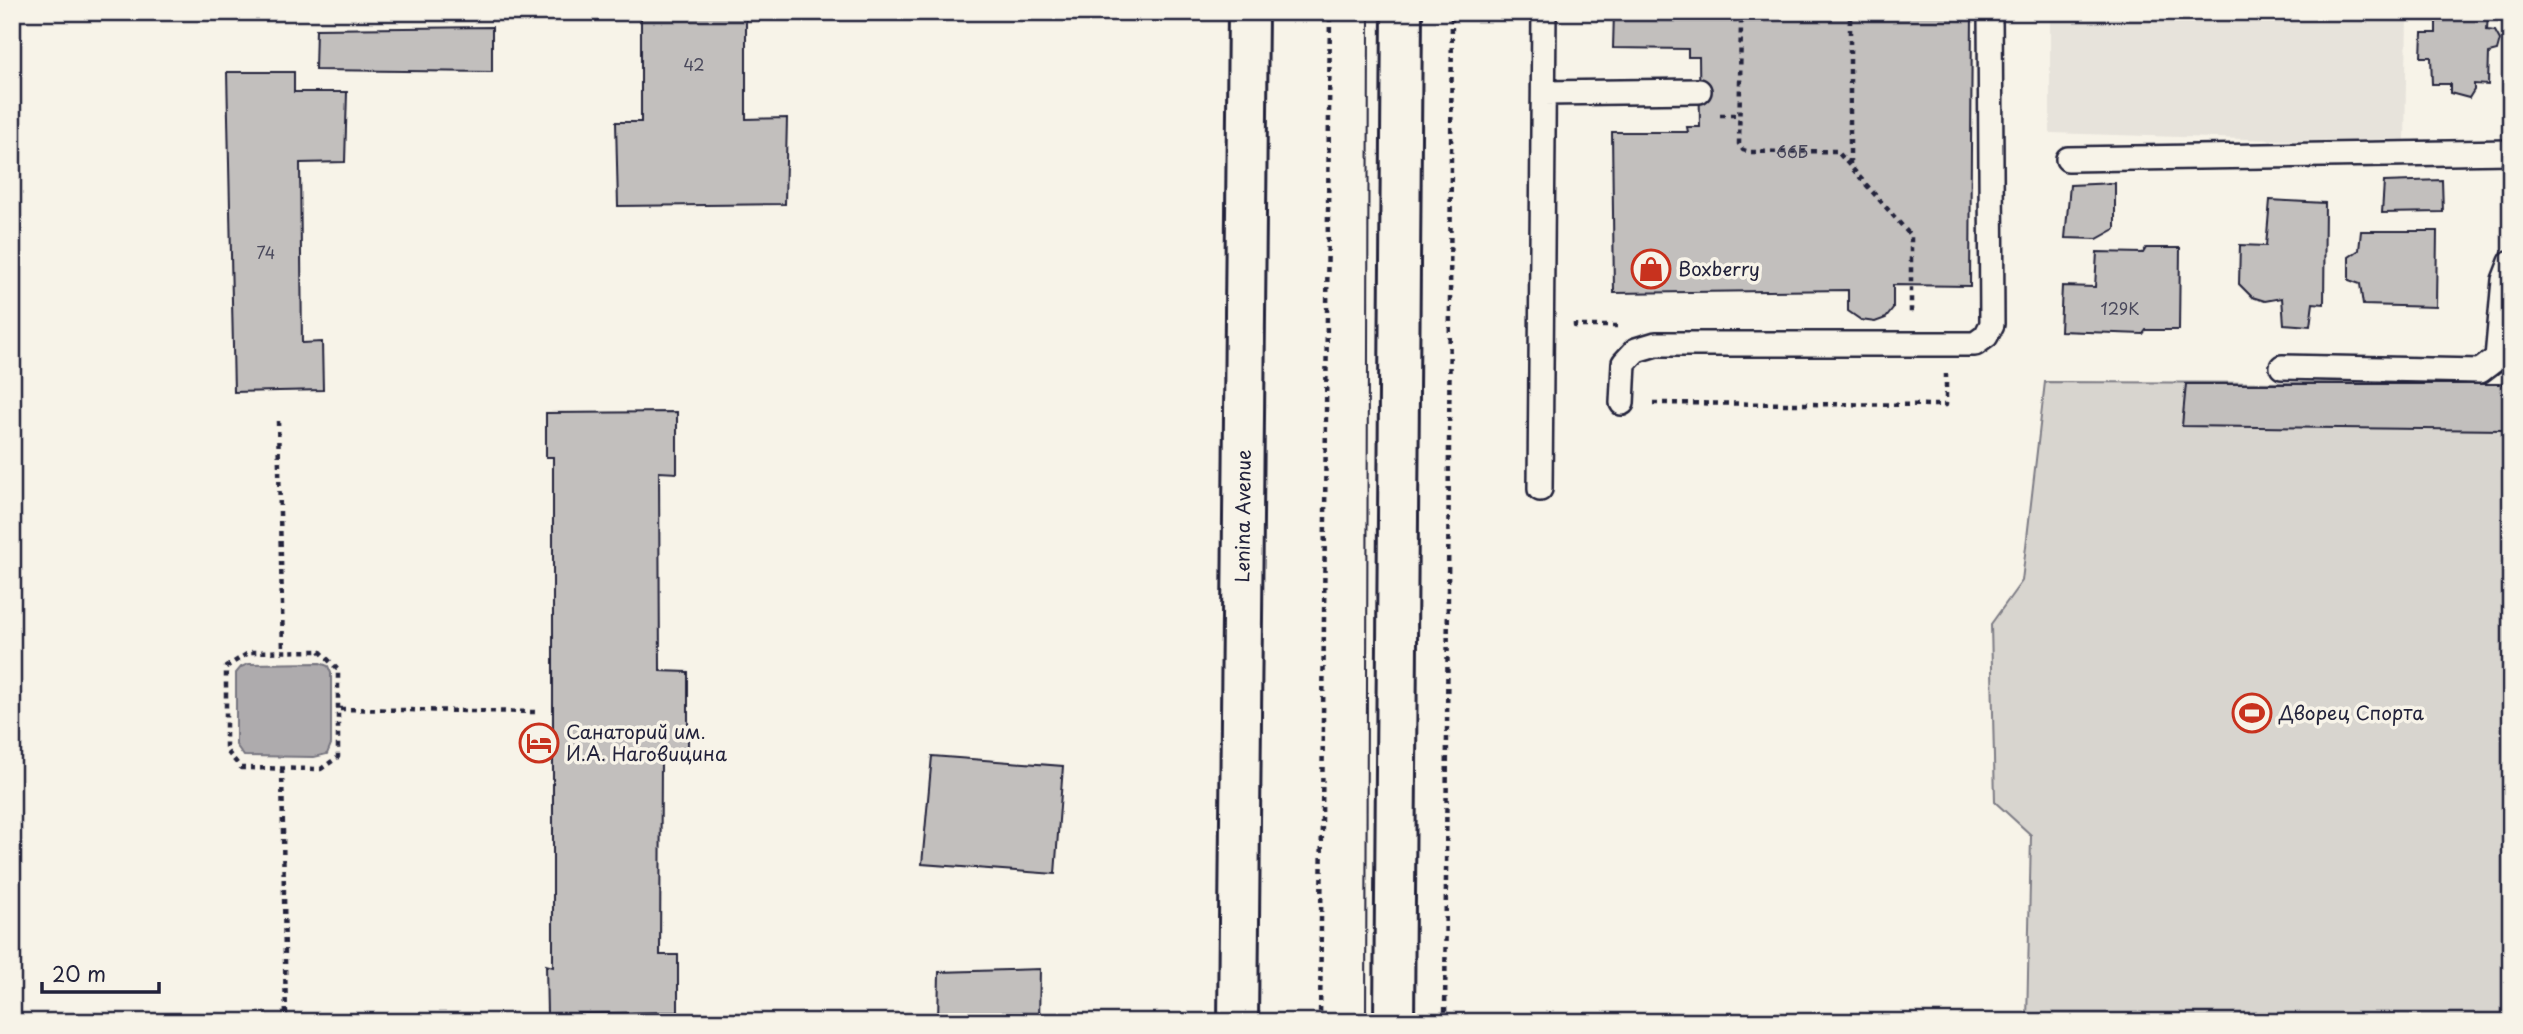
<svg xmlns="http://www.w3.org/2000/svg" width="2523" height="1034" font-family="'Playpen Sans',sans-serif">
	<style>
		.built { fill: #e7e3db }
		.green { fill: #d8d5cf; stroke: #7d7c85; stroke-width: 2 }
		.water { fill: #aeabad; stroke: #76747f; stroke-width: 2 }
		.building { fill: #c2bfbd; stroke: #22223b; stroke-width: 2 }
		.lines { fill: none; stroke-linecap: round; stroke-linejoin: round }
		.service-casing { stroke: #22223b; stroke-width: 28 }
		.tertiary-casing { stroke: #22223b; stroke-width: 44 }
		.path { stroke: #22223b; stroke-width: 4.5; stroke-dasharray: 5 5; stroke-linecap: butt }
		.service { stroke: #f7f3e8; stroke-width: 23 }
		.tertiary { stroke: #f7f3e8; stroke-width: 38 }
		.tram { stroke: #22223b; stroke-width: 2 }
		.labels { text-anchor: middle; stroke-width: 7; stroke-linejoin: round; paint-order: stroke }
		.number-label { font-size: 16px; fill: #4a495c }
		.poi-label { font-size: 19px; fill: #22223b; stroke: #f7f3e8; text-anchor: start }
		.street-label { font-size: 19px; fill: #22223b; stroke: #f7f3e8 }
	</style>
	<rect width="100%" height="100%" fill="#f7f3e8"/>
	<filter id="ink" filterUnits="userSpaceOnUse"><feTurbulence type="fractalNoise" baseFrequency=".0143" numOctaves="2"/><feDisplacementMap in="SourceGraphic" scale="14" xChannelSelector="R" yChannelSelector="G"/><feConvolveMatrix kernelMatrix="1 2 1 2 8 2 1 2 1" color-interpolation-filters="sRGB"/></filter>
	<g filter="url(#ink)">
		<path class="built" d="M2050 12H2407L2405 144 2050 133Z"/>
		<path class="green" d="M2045 382 2511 384V1022H2027L2031 835 1995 802 1991 624 2022 581Z"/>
		<path class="water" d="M320 663 328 666 331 673V744L327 754 314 757 244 756 236 745V673L241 667 248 664Z"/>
		<path class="building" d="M641 12H746V119L787 118 785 204 618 206 616 122H641Z
			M1614 12H1972L1970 286 1893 285V309L1886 318 1875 322 1861 320 1848 311V290L1614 293 1612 132H1688L1687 127H1700L1699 57H1688V49L1613 48Z
			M2436 12H2488L2487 30 2495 31 2500 40 2497 51 2489 53 2488 85 2474 84V90L2469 98 2450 93V84H2432L2431 57H2421L2422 33H2436Z
			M492 27V72L315 70 316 29Z
			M227 72H294V92H347L345 162 300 163 302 343 322 342 323 390 234 392Z
			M2442 180 2443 212 2382 213 2384 182Z
			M2115 183V229L2097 239 2065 238 2070 185Z
			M2270 200 2325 203 2324 304 2313 303 2310 326 2284 324 2282 298 2265 301 2252 297 2239 284 2240 245 2266 246Z
			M2361 231H2437L2436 307 2363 305 2360 284 2349 280V257L2359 250Z
			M2146 248H2180L2179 330H2146L2143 334 2060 331 2062 286 2095 287 2097 252 2143 253Z
			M2186 384H2505L2504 430 2182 426Z
			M677 412V473L659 472 660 671 688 672V760H661L660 955H678V1012L547 1014 546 965 553 967V457H546V413Z
			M932 756 1063 766 1055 874 922 864Z
			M1040 969 1039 1022H938L939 972Z"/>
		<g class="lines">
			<defs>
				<path id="service" d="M1544 93 1699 91
					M2068 159 2511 152
					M2282 367 2480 371 2497 358 2504 280 2511 262
					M1622 403 1624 363 1636 350 1656 344H1975L1986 336 1992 324 1990 12
					M1540 489 1544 12"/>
				<g id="tertiary">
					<path id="s1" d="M1238 1022 1248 12"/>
					<path d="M1394 1022 1402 12"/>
				</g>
			</defs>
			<use href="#service" class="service-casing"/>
			<use href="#tertiary" class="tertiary-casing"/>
			<path class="path" d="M1860 12 1857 14H1751L1745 17 1741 23 1739 144 1743 150 1750 152 1837 151 1911 236V315
				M1720 115H1740
				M1850 164V14
				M1575 323V326H1617
				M1653 403 1946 405V374
				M278 421 283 651
				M320 651 338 670V757L321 769 241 768 226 750V667L250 652Z
				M340 709 537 712
				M282 769 286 1021
				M1320 1022 1330 12
				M1445 1022 1452 12"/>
			<use href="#service" class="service"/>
			<use href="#tertiary" class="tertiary"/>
			<path class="tram" d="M1366 1022 1369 12"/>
		</g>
	</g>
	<defs>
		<symbol id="shop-ring" viewBox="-11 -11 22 22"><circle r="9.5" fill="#f7f3e8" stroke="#c8321e" stroke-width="1.5"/><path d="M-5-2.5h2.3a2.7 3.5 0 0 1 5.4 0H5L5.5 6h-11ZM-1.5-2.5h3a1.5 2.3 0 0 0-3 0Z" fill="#c8321e"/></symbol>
		<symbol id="stadium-ring" viewBox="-11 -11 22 22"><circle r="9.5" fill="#f7f3e8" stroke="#c8321e" stroke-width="1.5"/><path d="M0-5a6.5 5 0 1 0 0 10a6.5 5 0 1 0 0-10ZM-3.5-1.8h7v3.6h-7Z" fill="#c8321e"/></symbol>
		<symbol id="hotel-ring" viewBox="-11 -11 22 22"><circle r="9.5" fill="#f7f3e8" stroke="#c8321e" stroke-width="1.5"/><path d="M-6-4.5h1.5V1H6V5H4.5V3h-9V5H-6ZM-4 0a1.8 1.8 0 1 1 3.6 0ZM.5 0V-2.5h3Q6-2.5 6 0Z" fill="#c8321e"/></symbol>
	</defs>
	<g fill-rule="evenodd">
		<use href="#shop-ring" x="1629" y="247" width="44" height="44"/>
		<use href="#stadium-ring" x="2230" y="691" width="44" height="44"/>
		<use href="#hotel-ring" x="517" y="721" width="44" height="44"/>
	</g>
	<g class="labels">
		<g class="number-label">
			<text x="694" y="71">42</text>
			<text x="1792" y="158">66Б</text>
			<text x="266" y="259">74</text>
			<text x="2120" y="315">129К</text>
		</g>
		<g class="poi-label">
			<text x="1678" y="276">Boxberry</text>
			<text x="2279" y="720">Дворец Спорта</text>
			<text x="566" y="739">Санаторий им.<tspan x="566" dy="22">И.А. Наговицина</tspan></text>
		</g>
		<g class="street-label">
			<text dy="7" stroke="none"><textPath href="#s1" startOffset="506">Lenina Avenue</textPath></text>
		</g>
	</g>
	<rect width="2523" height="1034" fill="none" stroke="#f7f3e8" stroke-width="42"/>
	<rect x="21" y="21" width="2481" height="992" fill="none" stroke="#22223b" stroke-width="2.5" filter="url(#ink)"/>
	<path d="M42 982v10h117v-10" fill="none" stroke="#22223b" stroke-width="3.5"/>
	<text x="52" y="982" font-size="21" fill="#22223b" stroke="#f7f3e8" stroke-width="5" paint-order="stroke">20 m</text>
</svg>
